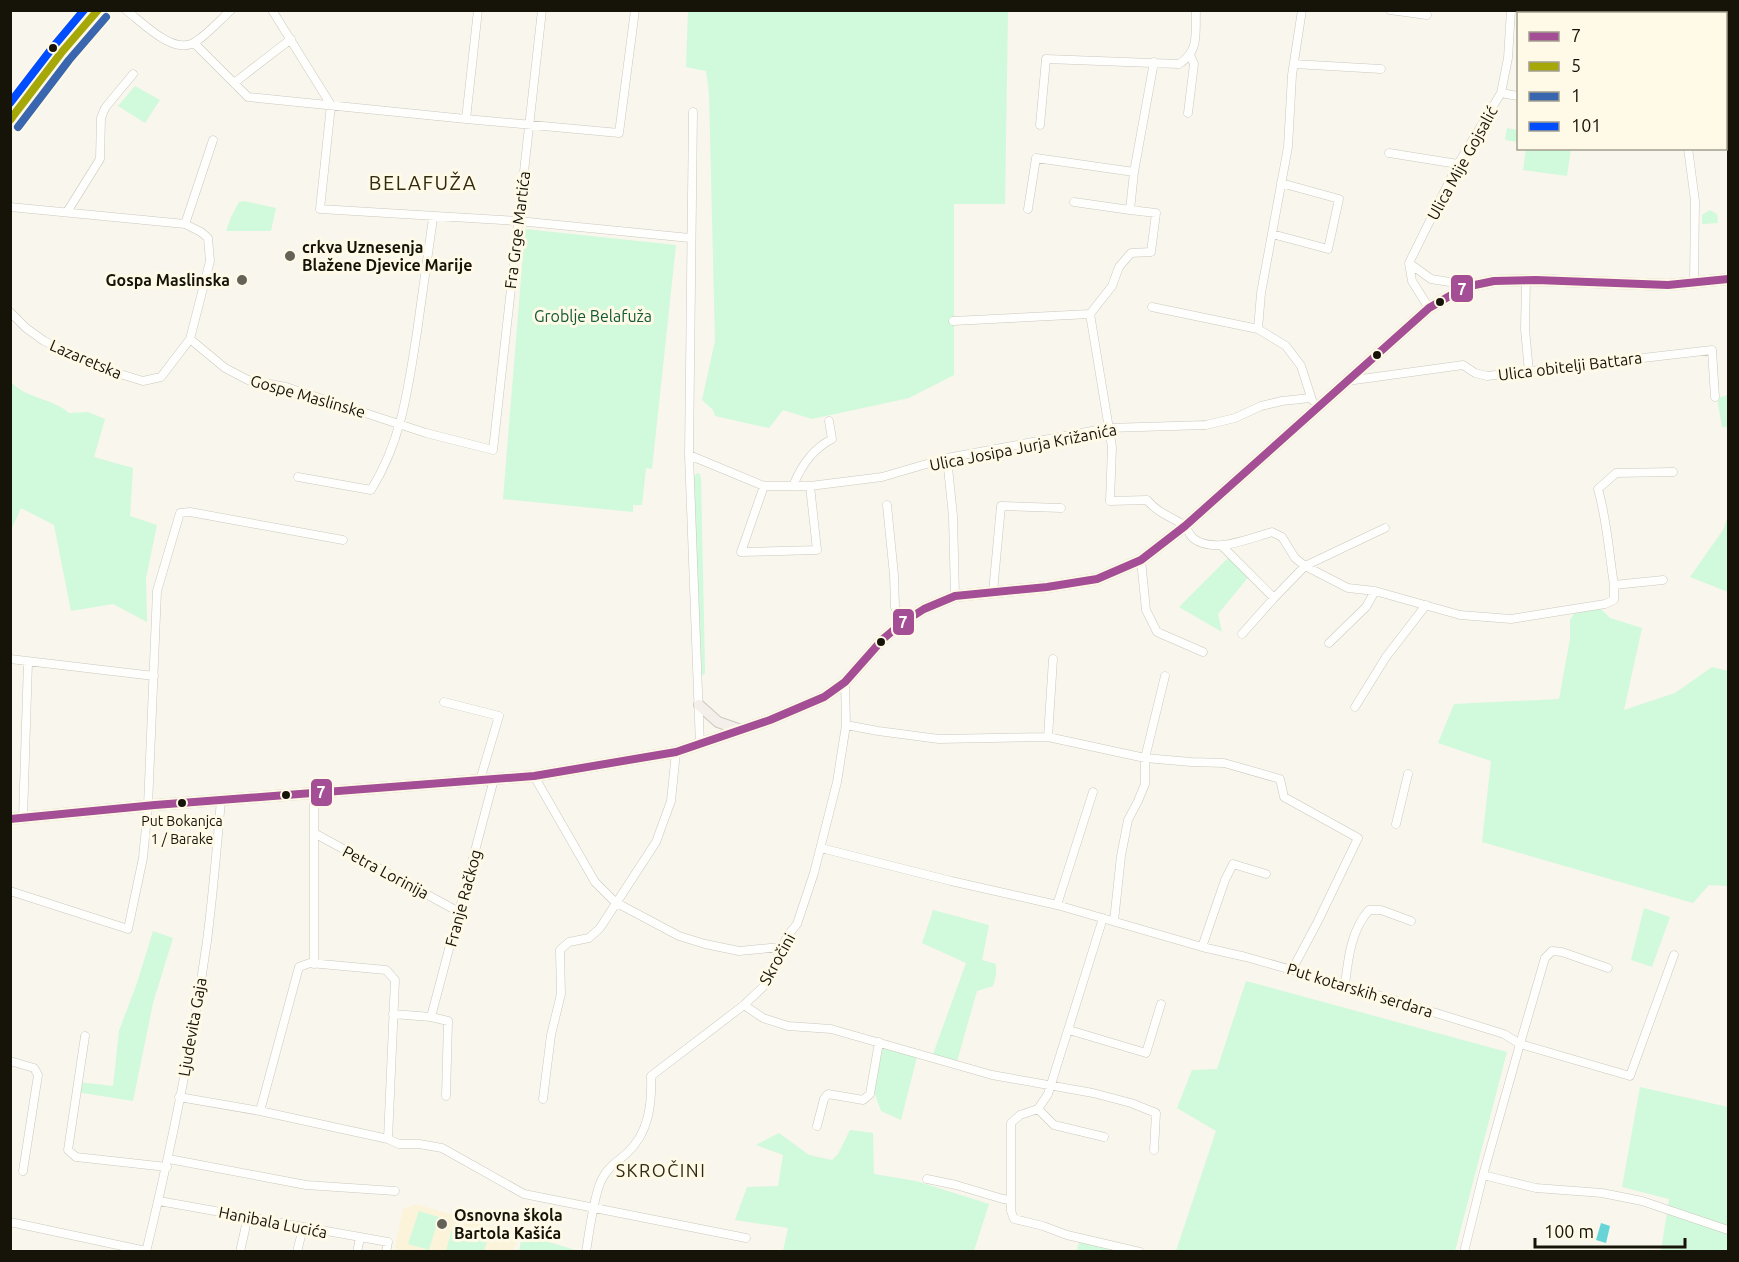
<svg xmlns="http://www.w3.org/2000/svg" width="1739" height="1262" font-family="Ubuntu,sans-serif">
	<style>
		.built { fill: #fbf4da }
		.green { fill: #d1f9db }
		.water { fill: #67d5d7 }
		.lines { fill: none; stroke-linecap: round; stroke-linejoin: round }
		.street-casing { stroke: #cbc8be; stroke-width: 9 }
		.secondary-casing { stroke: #cbc8be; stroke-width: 12 }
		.street { stroke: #fefefc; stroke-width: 8 }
		.secondary { stroke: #f4efea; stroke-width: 10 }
		.bus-1-casing { stroke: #fffae7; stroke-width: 12 }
		.bus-2-casing { stroke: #fffae7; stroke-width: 12 }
		.bus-3-casing { stroke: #fffae7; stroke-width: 12 }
		.bus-4-casing { stroke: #fffae7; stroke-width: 12 }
		.bus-1 { stroke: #a44f95; stroke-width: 8 }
		.bus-2 { stroke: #a6a809; stroke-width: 8 }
		.bus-3 { stroke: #3a66af; stroke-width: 8 }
		.bus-4 { stroke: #004cff; stroke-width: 8 }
		.bus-dot { fill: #161308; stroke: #fffae7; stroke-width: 2 }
		.poi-dot { fill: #656258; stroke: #fffae7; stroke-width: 2 }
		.labels { text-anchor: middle; stroke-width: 6; stroke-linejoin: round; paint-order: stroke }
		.bus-label { font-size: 14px; fill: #161308; stroke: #fffae7 }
		.street-label { font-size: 16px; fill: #161308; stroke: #fffae7 }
		.poi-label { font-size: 16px; font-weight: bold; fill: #161308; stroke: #fffae7; text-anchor: start }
		.park-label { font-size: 16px; fill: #115936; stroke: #fffae7 }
		.neighbourhood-label { font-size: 18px; letter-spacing: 1.5px; fill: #312a10; stroke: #fffae7 }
		.quarter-label { font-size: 20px; letter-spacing: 1.5px; fill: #312a10; stroke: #fffae7 }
		.line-badge { stroke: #fffae7; stroke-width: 2 }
		.badge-label { font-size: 16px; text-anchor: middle; font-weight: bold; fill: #fff }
	</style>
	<rect width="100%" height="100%" fill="#f9f6ed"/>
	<path class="built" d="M416 1204 518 1234 514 1251 394 1252 403 1209Z"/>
	<path class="green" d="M688 11H1008L1005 204H954V375L909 398 812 419 783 410 769 428 715 416 713 410 702 400 715 341 709 93 706 71 686 67Z
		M1625 11H1728V35L1726 37V14H1626Z
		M135 86 160 100 145 123 118 106Z
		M1507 128 1518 130V142L1505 140Z
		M1526 148 1571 149 1567 176 1523 170Z
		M244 201 276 208 271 231H226L231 217 239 202Z
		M1710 210 1717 214 1718 223 1702 224V215Z
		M525 229 676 245 652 469 646 468 642 505H633V512L503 499Z
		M11 382C27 399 52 398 69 413L88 412 105 419 94 457 133 468 130 516 157 525 146 578 147 622 113 604 71 611 54 525 21 508 11 530Z
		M1728 395V427H1722L1717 398Z
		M697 473 700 474 701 479 705 669V673L702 676 693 478Z
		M1728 515V592L1690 577 1723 530Z
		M1231 555 1251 574 1218 614 1222 632 1179 607Z
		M1600 608 1610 618 1642 628 1624 710 1675 693 1712 667 1728 671V886L1709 885 1693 903 1482 842 1491 761 1438 743 1454 704 1559 699 1570 639V620L1575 612Z
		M1644 908 1670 917 1652 967 1631 960Z
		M933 910 989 925 982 960 996 964V975L993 986 977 991 956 1065 932 1057 966 963 922 943Z
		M153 931 173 938 153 1003 133 1101 76 1092 78 1082 113 1086 119 1031 137 983Z
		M1246 981 1507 1052 1455 1251H1176L1216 1131 1177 1108 1192 1070 1217 1069Z
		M884 1044 918 1053 901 1120 881 1111 873 1089Z
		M1640 1087 1728 1107V1251H1661L1669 1199 1622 1187Z
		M850 1130 873 1133 874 1174 916 1181 989 1204 974 1251H783L788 1228 735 1220 747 1187 778 1186 783 1155 756 1145 779 1133 809 1155 832 1160 838 1154Z
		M419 1211 439 1217 429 1250 408 1244Z
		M453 1225 489 1234 484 1251H446Z
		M529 1236 575 1250V1251H519L521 1241Z
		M1080 1240 1140 1252H1076Z"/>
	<path class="water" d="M1601 1223 1610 1226 1606 1243 1596 1240Z"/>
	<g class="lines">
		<defs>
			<path id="street" d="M126 10C143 23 174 56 195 42 208 34 219 21 231 10
				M272 10 331 105 320 209 518 221 690 238
				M1302 10 1292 75 1288 147 1261 293 1258 329 1286 346 1301 366 1312 400
				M1390 10 1427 15
				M194 43 248 97 466 119 619 133 635 10
				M1294 64 1381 69
				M234 83 291 39
				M1501 93 1518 96
				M693 112 689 455 700 745
				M1188 113 1194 64 1191 57
				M466 119 478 10
				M1040 125 1046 59 1179 64C1200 51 1195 33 1196 10
				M1688 148 1695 201 1694 282
				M1389 153 1458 164
				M1074 202 1130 210
				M10 207 185 224 201 232 208 238 210 261 190 339 225 368 248 380 286 387 426 433 493 450 542 10
				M1028 209 1036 158 1134 172 1154 62
				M67 212 100 159 101 118 105 108 133 74
				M185 224 213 140
				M1272 234 1328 249 1339 199 1281 183
				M1409 263 1431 279 1456 283 1465 287
				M1526 280 1525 329 1529 372
				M1152 307 1258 329
				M1429 308 1412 281 1409 263 1458 164 1501 93 1508 58 1511 10
				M10 312 26 328 44 341 107 370 143 381 161 377 190 339
				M1090 314 1112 286 1119 267 1131 253 1151 252 1156 213 1130 210 1134 172
				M953 321 1090 314 1112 447 1110 501 1147 500C1157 512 1169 516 1182 524 1188 528 1189 535 1194 539 1216 554 1250 538 1272 532L1282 537 1295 558 1305 566 1348 588 1375 591 1460 615 1511 619 1605 604 1614 600V585L1663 580
				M1347 381 1463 365 1475 373 1487 376 1712 350 1715 397
				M689 455 764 486H810L882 477 947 458 1108 428 1206 425 1235 418 1261 406 1282 401 1310 398
				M947 458 953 516 955 596
				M298 477 371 490C402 440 408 389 417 332 422 294 428 256 433 218
				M764 486 741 552 817 550 810 486
				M793 486C801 466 812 449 832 439L829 421
				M887 505 894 575 895 607 902 623
				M1221 545 1274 598 1305 566 1385 528
				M1141 560 1146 610 1157 632 1203 652
				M1614 585C1609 553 1607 520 1598 489L1616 473 1673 472
				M993 592 1001 506 1061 508
				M1242 634 1274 598
				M1329 643 1366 607 1375 591
				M10 659 154 676
				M444 702 499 716 480 780
				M1355 707 1386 657 1426 605
				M846 725 878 731 939 739 1048 737 1145 758 1191 762 1224 763 1280 779 1284 797 1358 838 1318 921 1292 970
				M1048 737 1053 659
				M534 776 595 882 615 902 679 936 705 944 739 951 781 947
				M23 818 28 662
				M1396 824 1408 774
				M314 833 459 912
				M821 848 951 881 1057 905 1202 947 1246 957 1345 985 1504 1034 1520 1044 1483 1175 1536 1188 1602 1193 1642 1201 1728 1230
				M10 891 128 929 143 858 148 806 157 591 180 513 190 512 343 540
				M1057 905 1093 792
				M1103 918 1048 1094 1038 1109 1020 1115 1011 1123V1211L1014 1219 1043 1226 1067 1235 1140 1252
				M1114 921 1121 856 1128 820 1138 801 1145 784V758L1165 676
				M1202 947 1225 880 1233 864 1266 874
				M314 964V793
				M1608 968 1562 952 1552 951 1545 958 1520 1044 1630 1076 1674 955
				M1345 985C1348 959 1351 930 1369 910H1381L1411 921
				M744 1005 763 1018 788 1026 831 1029 992 1075 1093 1093 1131 1103 1156 1113 1154 1150
				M393 1014 431 1017 448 1021 446 1096
				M431 1017 494 779
				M1069 1030 1146 1053 1161 1004
				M85 1036 68 1150 76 1157 167 1167
				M10 1061 34 1068 38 1075 23 1171
				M179 1097 260 1111 388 1139 395 980 386 970 310 963 299 967 260 1111
				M543 1099 551 1035 561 994 560 950 569 942 589 938 600 928 656 842 671 801 676 752
				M1038 1109 1054 1125 1104 1137
				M817 1126 824 1099 828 1094 863 1100 870 1094 879 1042
				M388 1139 399 1144H419L442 1148 524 1194 746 1238
				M169 1159 306 1185 395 1191
				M927 1179 956 1185 1003 1199 1010 1200
				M159 1201 388 1242 386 1252
				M10 1222 146 1251
				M146 1252C171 1149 192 1046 207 941 213 894 217 847 221 800
				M240 1252 248 1216
				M297 1252 303 1228
				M357 1252 360 1238
				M586 1252C589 1234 594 1193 602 1179 608 1167 617 1162 627 1153 649 1133 652 1104 651 1076L744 1005 763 987 788 935 797 924 814 873 837 782 846 725 845 682
				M1464 1252 1483 1175"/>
			<path id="secondary" d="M10 121 61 53 98 10
				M699 705 718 722 741 730
				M10 819 155 805 534 776 676 752 770 720 824 697 845 682 883 639 902 623 924 609 955 596 1047 587 1097 579 1141 560 1185 526 1429 308 1465 287 1494 281 1536 280 1668 285 1728 279"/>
		</defs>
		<use href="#street" class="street-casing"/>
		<use href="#secondary" class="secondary-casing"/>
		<use href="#street" class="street"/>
		<use href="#secondary" class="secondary"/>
		<defs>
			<path id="bus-1" d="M10 819 155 805 534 776 676 752 770 720 824 697 845 682 883 639 902 623 924 609 955 596 1047 587 1097 579 1141 560 1185 526 1429 308 1465 287 1494 281 1536 280 1668 285 1728 279"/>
			<path id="bus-2" d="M10 120 61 53 98 10"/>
			<path id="bus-3" d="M18 127 69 60 106 17"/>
			<path id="bus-4" d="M10 103 53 47 84 10"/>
		</defs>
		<use href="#bus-1" class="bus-1-casing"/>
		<use href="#bus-2" class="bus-2-casing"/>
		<use href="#bus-3" class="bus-3-casing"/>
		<use href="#bus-4" class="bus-4-casing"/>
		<use href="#bus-1" class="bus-1"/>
		<use href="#bus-2" class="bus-2"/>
		<use href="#bus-3" class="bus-3"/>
		<use href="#bus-4" class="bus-4"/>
	</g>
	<g class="bus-dot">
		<circle cx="53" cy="48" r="5"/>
		<circle cx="1440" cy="302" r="5"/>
		<circle cx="1377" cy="355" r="5"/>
		<circle cx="881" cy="642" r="5"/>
		<circle cx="286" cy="795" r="5"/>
		<circle cx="182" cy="803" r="5"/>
	</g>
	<g class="poi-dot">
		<circle cx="290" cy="256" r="6"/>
		<circle cx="242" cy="280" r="6"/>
		<circle cx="442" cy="1224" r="6"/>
	</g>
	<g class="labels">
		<g class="bus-label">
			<text x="182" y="826">Put Bokanjca<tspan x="182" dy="18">1 / Barake</tspan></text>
		</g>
		<g class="street-label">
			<text transform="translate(1462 163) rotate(-61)" y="6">Ulica Mije Gojsalić</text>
			<text transform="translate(517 230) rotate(-83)" y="6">Fra Grge Martića</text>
			<text transform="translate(86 359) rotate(23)" y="6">Lazaretska</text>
			<text transform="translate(1570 366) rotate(-7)" y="6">Ulica obitelji Battara</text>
			<text transform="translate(308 396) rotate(16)" y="6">Gospe Maslinske</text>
			<text transform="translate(1023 447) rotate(-11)" y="6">Ulica Josipa Jurja Križanića</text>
			<text transform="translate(386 872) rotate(28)" y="6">Petra Lorinija</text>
			<text transform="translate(463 898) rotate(-75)" y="6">Franje Račkog</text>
			<text transform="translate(777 959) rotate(-61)" y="6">Skročini</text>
			<text transform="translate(1360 990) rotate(17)" y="6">Put kotarskih serdara</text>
			<text transform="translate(192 1027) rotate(-80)" y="6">Ljudevita Gaja</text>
			<text transform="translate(273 1222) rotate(11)" y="6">Hanibala Lucića</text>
		</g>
		<g class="poi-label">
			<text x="302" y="253">crkva Uznesenja<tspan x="302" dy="18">Blažene Djevice Marije</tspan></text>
			<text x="230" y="286" text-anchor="end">Gospa Maslinska</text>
			<text x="454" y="1221">Osnovna škola<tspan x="454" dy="18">Bartola Kašića</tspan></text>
		</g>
		<g class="park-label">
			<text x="593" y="322">Groblje Belafuža</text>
		</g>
		<g class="neighbourhood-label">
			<text x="661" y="1177">SKROČINI</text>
		</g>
		<g class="quarter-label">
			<text x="423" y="190">BELAFUŽA</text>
		</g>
	</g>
	<g class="line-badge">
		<rect x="1450" y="274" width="24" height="29" rx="6" fill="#a44f95"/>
		<rect x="892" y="608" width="23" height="28" rx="6" fill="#a44f95"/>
		<rect x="310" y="778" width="23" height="29" rx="6" fill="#a44f95"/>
	</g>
	<g class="badge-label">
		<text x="1462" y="295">7</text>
		<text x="903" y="628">7</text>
		<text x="321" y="798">7</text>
	</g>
	<rect width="1739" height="1262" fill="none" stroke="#161308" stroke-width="24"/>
	<rect x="1517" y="12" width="210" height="138" fill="#fffae7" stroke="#a29e8e" stroke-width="1.5"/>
	<rect x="1529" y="32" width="30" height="9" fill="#a44f95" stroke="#a29e8e" stroke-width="1.5"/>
	<text x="1571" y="42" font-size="18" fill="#161308">7</text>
	<rect x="1529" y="62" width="30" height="9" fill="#a6a809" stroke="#a29e8e" stroke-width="1.5"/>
	<text x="1571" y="72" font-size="18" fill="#161308">5</text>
	<rect x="1529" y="92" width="30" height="9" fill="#3a66af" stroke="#a29e8e" stroke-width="1.5"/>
	<text x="1571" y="102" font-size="18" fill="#161308">1</text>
	<rect x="1529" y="122" width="30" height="9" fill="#004cff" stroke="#a29e8e" stroke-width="1.5"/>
	<text x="1571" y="132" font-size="18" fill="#161308">101</text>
	<path d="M1535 1238v9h150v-9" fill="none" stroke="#161308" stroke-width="3"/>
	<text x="1544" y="1238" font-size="18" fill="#161308" stroke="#fffae7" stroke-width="4.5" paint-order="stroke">100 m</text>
</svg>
